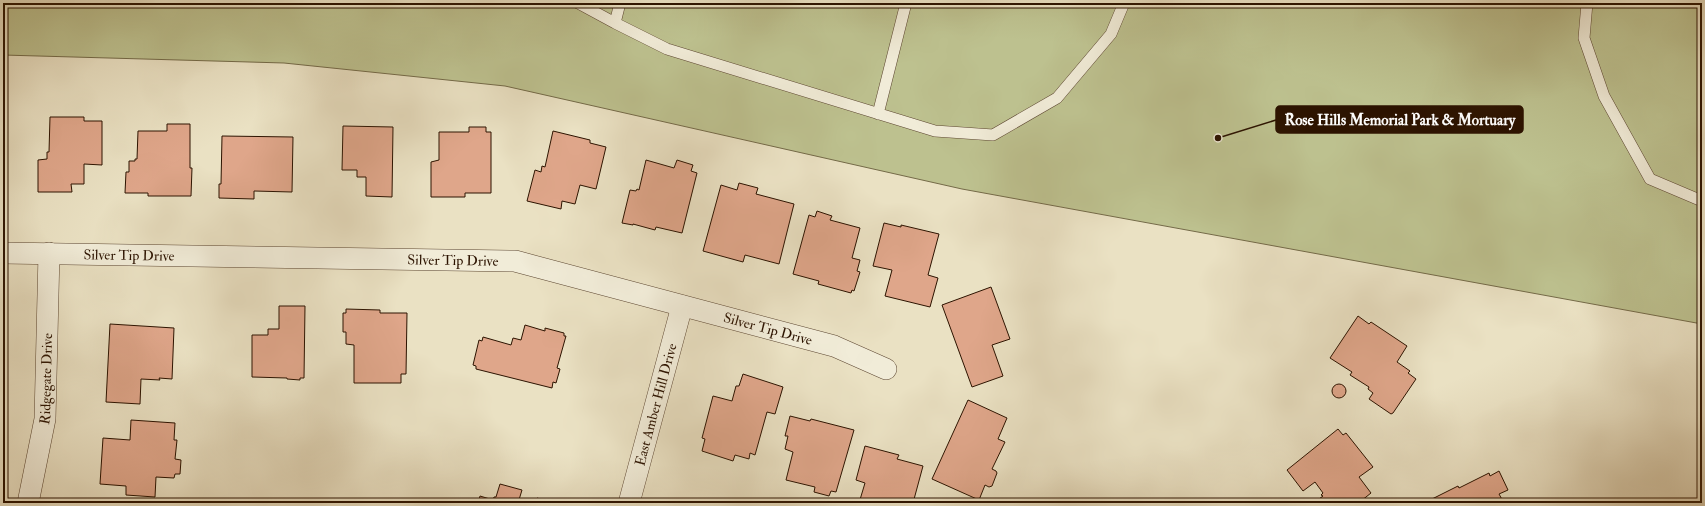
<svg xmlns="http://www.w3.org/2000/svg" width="1705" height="506" font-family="'IM FELL Double Pica',serif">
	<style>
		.green { fill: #bdc18f; stroke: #746a48 }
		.building { fill: #dfa68a; stroke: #2c1300 }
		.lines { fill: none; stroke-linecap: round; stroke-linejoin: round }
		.service-casing { stroke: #5c4631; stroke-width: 12 }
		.minor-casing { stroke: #5c4631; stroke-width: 22 }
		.service { stroke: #f1ecd8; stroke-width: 11 }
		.minor { stroke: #f1ecd8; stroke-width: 21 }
		.labels { text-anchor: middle; stroke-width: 3; stroke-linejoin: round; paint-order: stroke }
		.street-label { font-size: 14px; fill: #2c1300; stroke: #f1ecd8 }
		.leader { fill: none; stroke: #2c1300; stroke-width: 1.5 }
		.callout-dot { fill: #2c1300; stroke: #f1ecd8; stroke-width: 1.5 }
		.callout { fill: #2c1300; stroke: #2c1300; stroke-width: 1.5 }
		.callout-label { font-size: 15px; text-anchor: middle; font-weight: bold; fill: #fff }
	</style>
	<rect width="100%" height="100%" fill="#eae1c3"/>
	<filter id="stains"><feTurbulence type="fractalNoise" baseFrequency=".005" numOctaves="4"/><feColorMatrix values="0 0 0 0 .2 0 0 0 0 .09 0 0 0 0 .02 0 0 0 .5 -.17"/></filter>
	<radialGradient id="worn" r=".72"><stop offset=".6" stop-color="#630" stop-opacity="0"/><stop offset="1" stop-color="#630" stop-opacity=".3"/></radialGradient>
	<path class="green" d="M3 3H1702V324L962 189 505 86 284 63 3 55Z"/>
	<path class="building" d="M50 117H84V121H102V165L84 164V184H71L72 192H38V160L47 159V152H49Z
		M3 124H5V184H3Z
		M167 124H190V168H192L191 196H148V193H125L126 172H129V161H135V159H137L138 131H167Z
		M343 126 393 127 392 197 366 196V177H357V170H342Z
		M469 127H486V132H491V193H465V197H431V162L439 160V132H469Z
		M553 131 590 140V143L606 147 596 189 580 185 575 204 562 201 561 209 527 201 535 170 541 172 542 166 545 167Z
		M222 136 293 137 292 192 254 191V199L219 198V184H221Z
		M646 160 674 168 677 160 693 165 691 171 697 173 682 233 656 227 655 230 633 224V225L622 223 630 190 636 191 637 189 639 190Z
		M739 183 758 188 756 194 794 204 779 264 745 255 743 262 703 251 721 185 737 190Z
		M817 211 832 216 830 220 860 228 852 258 860 260 857 271 860 272 854 291 852 290 851 293 818 284 819 281 793 274 809 215 815 217Z
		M884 223 901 227V225L939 234 928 275 938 278 930 307 885 296 892 270 873 266Z
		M991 287 1010 339 992 345 1003 376 972 387 942 305Z
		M279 306H305L304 378H300V380L287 379V378L252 377V335H268V329H279Z
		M346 309 380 310V313H407L406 374H401V383H354V345L346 344V332H343V313H346Z
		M1358 316 1369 324 1371 322 1407 346 1397 362 1410 371 1408 373 1416 379 1393 413 1391 414 1369 399 1373 393 1368 389 1369 387 1350 375 1352 372 1330 358Z
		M110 324 174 328 172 379 159 378 160 380 141 379 140 404 106 402Z
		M525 325 545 331V328L564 333V336H566L557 368 560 369 556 383 553 382 552 388 476 369V366L473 365 479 340 482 341 483 337 511 345 513 338 521 340Z
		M743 374 783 387 775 414 767 412 755 455 750 453 749 459 735 455 733 461 702 451 705 439 702 438 713 396 732 401 736 386H739Z
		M1332 391a7 7 0 1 1 14 0a7 7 0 1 1-14 0Z
		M968 400 1007 418 998 439 1005 442 992 469 996 471 997 473 992 486 989 487 985 485 979 500 932 479Z
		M790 416 810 421 811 419 854 430 836 492 831 491 829 496 814 492 815 487 786 480 793 452 785 449 788 436H785Z
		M131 420 175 423 174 440H177L175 459 181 460 180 474H175L174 478 156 477 155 497 126 495V486L100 484 103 438 130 440Z
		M1338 429 1343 435 1346 433 1373 467 1359 477 1371 493 1361 501 1363 503H1320L1321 501 1319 499 1323 496 1321 495 1323 493 1315 482 1303 491 1287 470Z
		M865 446 899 455 897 459 923 466 913 503H859L865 483 856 480Z
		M1499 471 1508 490 1499 494 1504 503H1431L1430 500 1458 486 1459 488 1489 473 1490 476Z
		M500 484 522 490 518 503H520H478L480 496 493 500 494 497H496Z
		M537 498 554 503H536Z"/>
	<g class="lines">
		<defs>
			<path id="service" d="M578 3 615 23 667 49 935 131 993 135 1057 98 1111 34 1124 3
				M1587 3 1584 38 1604 96 1650 179 1702 201
				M615 23 620 3
				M878 114 906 3"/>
			<g id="minor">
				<path id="s1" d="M3 253 515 261 834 346 886 369"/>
				<path id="s2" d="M28 503 45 419 49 253"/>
				<path id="s3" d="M629 503 682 306"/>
			</g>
		</defs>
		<use href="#service" class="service-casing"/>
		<use href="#minor" class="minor-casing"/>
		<use href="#service" class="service"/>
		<use href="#minor" class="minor"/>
	</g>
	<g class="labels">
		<g class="street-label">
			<text dy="5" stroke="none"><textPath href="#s1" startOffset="126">Silver Tip Drive</textPath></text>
			<text dy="5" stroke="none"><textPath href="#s1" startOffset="450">Silver Tip Drive</textPath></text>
			<text dy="5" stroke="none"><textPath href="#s1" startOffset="774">Silver Tip Drive</textPath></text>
			<text dy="5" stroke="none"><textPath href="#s2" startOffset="126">Ridgegate Drive</textPath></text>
			<text dy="5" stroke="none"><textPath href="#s3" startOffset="102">East Amber Hill Drive</textPath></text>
		</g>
	</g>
	<path class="leader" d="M1218 138L1276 120"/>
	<circle class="callout-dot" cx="1218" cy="138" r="4"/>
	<rect class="callout" x="1276" y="106" width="247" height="27" rx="4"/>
	<g class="callout-label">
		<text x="1400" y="125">Rose Hills Memorial Park &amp; Mortuary</text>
	</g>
	<rect width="1705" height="506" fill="none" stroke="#eae1c3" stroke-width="16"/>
	<rect x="4" y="4" width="1697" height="498" fill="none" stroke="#2c1300" stroke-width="2"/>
	<rect x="8" y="8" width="1689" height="490" fill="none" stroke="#2c1300"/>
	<rect width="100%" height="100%" filter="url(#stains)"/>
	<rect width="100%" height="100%" fill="url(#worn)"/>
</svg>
